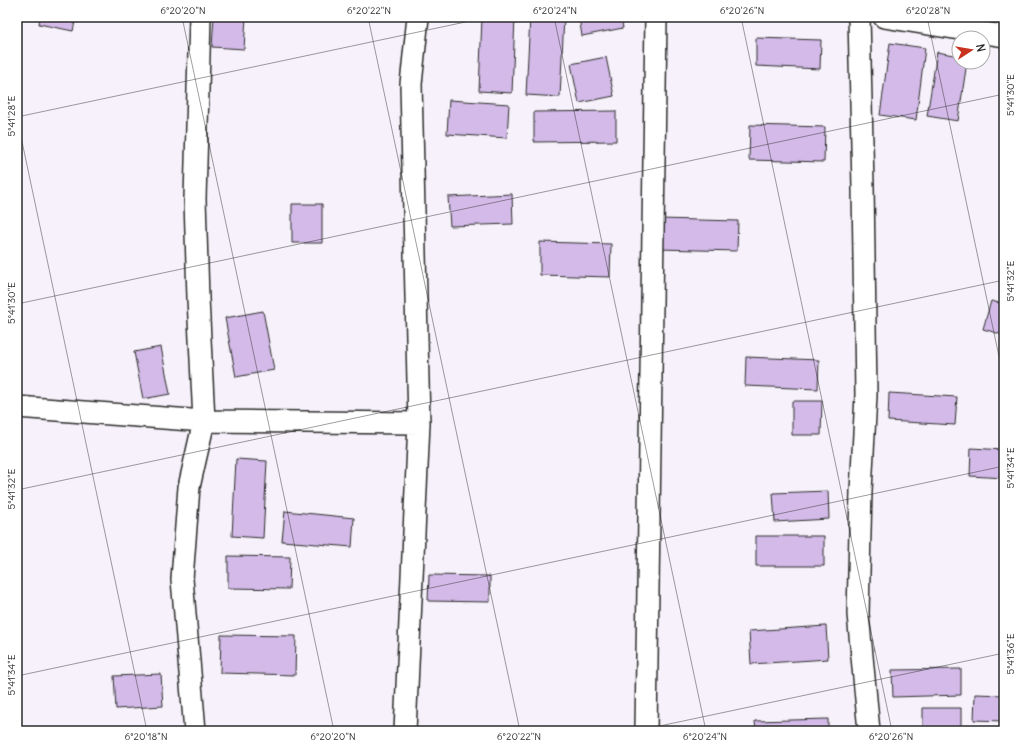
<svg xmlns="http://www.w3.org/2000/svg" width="1021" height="748" font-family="Delius,sans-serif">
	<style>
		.building { fill: #d3bae8; stroke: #2b2b2b }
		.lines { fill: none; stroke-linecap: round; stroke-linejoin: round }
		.street-casing { stroke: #2b2b2b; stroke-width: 24 }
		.street { stroke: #fff; stroke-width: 21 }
		.ticks { fill: none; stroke: #2b2b2b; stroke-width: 1; stroke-opacity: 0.45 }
		.neatline { fill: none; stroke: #2b2b2b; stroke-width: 1.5 }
		.ticks-label { font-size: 10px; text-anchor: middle; fill: #2b2b2b }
	</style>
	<rect width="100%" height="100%" fill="#f6f1fa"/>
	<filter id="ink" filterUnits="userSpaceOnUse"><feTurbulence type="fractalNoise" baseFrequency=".025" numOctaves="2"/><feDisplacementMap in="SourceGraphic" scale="8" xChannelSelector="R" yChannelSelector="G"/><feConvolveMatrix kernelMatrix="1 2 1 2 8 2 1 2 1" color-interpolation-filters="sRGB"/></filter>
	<g filter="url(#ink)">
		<path class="building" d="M40 17H76L73 31 39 24Z
			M214 17H246L244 49 212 47Z
			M482 17H515L512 93 479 91Z
			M530 17H564L560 97 526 95Z
			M579 17H621L623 28 582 36Z
			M756 38 821 40 820 69 756 66Z
			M890 43 925 48 916 120 880 115Z
			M937 52 959 56V62H967L958 121 927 116Z
			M606 57 614 96 579 103 571 64Z
			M449 100 509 104 507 138 447 134Z
			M616 111V141L534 142V112Z
			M750 125 825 127 824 162 749 160Z
			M512 194 513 224 450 226 448 197Z
			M292 204H322V243H292Z
			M660 219 738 221 737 251 659 249Z
			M540 242 611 244 610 277 540 275Z
			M991 301 1004 304V335L983 329Z
			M263 311 274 370 236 377 225 318Z
			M161 347 170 394 143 399 134 352Z
			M746 357 819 360 818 389 745 386Z
			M889 393 957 397 955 425 888 421Z
			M792 401H822L821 435H792Z
			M971 448 1004 450V478L970 476Z
			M236 459 267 461 263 538 232 536Z
			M828 491 829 519 775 522 773 493Z
			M285 511 354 518 352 547 282 541Z
			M756 536H824V566H756Z
			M228 556 290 557 289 589 228 588Z
			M429 575 490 576V602L428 601Z
			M826 626 828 659 751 664 749 631Z
			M221 635 296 636 295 675 220 673Z
			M961 669V695L893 697 892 670Z
			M161 674 163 706 116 709 114 676Z
			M975 694 1004 695V721L974 720Z
			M923 708H961V731H923Z
			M828 719V731H756L755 721Z"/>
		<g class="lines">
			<defs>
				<path id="street" d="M859 17 863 187 866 395 861 491 858 614 869 731
					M884 17 1004 36
					M17 407 204 421 419 423
					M195 731 182 579 189 487 204 421 198 298 195 199 200 17
					M405 731 419 423 411 84 418 17
					M646 731 656 17"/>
			</defs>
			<use href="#street" class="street-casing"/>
			<use href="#street" class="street"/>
		</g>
	</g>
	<path class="ticks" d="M182 17 334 731M368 17 520 731M554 17 706 731M741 17 892 731M927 17 1004 380M17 117 489 17M17 118 147 731M17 304 1004 94M17 490 1004 280M17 676 1004 466M636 731 1004 653"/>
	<rect width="1021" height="748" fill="none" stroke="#fff" stroke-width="44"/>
	<g transform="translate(971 50) rotate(78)"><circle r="19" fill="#ffffff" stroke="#aaaaaa"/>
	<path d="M0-3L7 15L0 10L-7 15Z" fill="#c8321e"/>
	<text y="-6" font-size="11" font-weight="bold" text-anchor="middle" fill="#2b2b2b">N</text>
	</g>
	<rect x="22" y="22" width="977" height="704" class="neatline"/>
	<g class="ticks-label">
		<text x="183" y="14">6°20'20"N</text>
		<text x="369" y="14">6°20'22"N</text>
		<text x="555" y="14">6°20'24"N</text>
		<text x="742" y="14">6°20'26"N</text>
		<text x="928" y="14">6°20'28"N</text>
		<text transform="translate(1010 95) rotate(-90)" y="4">5°41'30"E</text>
		<text transform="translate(11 116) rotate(-90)" y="4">5°41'28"E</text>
		<text transform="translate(1010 281) rotate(-90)" y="4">5°41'32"E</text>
		<text transform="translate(11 303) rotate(-90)" y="4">5°41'30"E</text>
		<text transform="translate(1010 468) rotate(-90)" y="4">5°41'34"E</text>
		<text transform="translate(11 489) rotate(-90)" y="4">5°41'32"E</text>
		<text transform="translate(1010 654) rotate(-90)" y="4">5°41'36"E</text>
		<text transform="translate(11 675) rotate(-90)" y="4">5°41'34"E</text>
		<text x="146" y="740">6°20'18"N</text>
		<text x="333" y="740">6°20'20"N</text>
		<text x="519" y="740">6°20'22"N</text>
		<text x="705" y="740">6°20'24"N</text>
		<text x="891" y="740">6°20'26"N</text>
	</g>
</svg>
